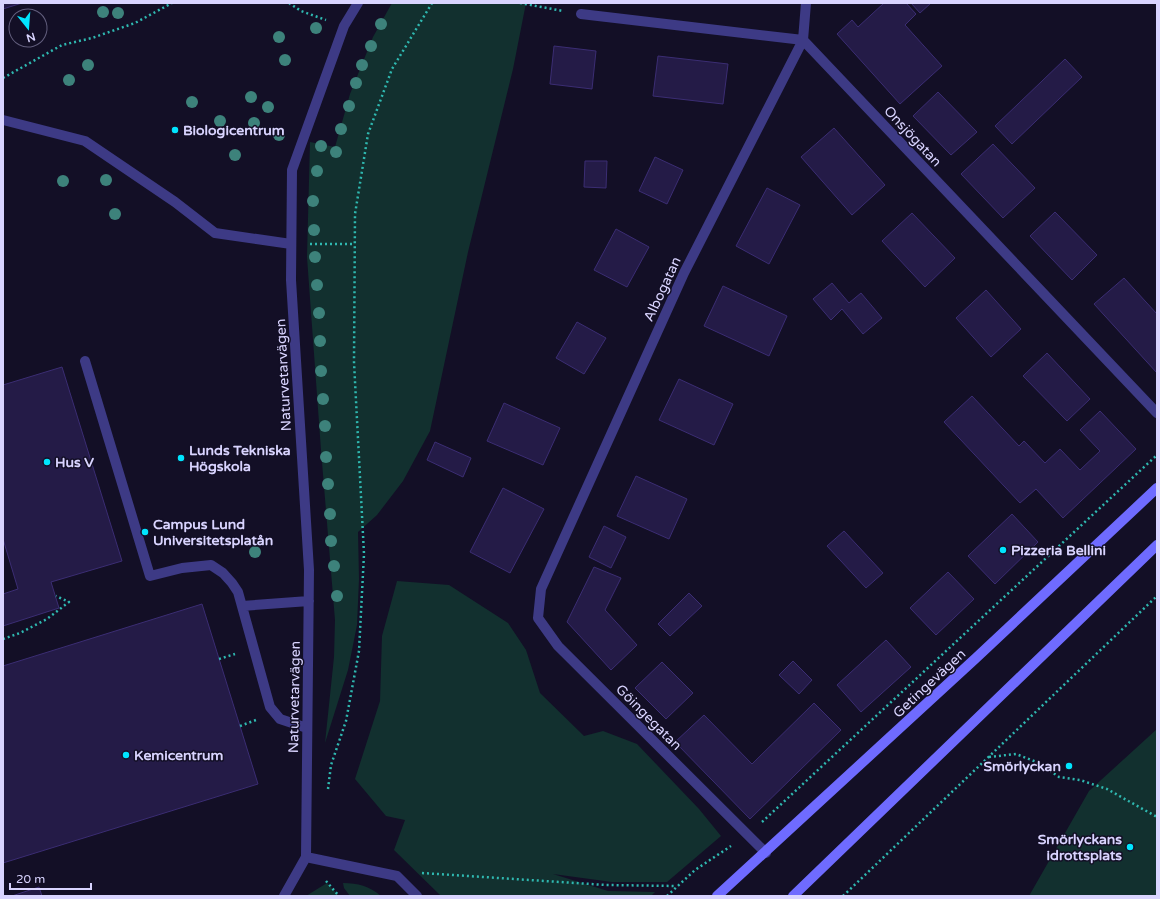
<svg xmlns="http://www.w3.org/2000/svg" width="1160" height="899" font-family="'Varela Round',sans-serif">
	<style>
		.green { fill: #12302f }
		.building { fill: #241b47; stroke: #3b2d73 }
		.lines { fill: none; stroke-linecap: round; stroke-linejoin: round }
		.path { stroke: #2fb8b0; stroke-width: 2.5; stroke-dasharray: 2 3; stroke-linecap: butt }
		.lane { stroke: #3d3a85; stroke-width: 10 }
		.street { stroke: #3d3a85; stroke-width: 10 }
		.secondary { stroke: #6f6bff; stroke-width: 10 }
		.tree { fill: #3d827b }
		.poi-dot { fill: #00e5ff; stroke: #130f26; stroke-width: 1.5 }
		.labels { text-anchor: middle; stroke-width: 3; stroke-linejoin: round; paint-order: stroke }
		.poi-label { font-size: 14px; font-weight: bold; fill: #d9d4ff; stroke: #130f26; text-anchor: start }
		.street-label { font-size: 14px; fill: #d9d4ff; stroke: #130f26 }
	</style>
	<rect width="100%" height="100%" fill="#130f26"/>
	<path class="green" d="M392 3H526L513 69 468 252 430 431 403 481 377 515 358 532 359 579 357 625 348 670 325 743 334 657 335 620 321 450 307 257 310 142 335 147 350 94 373 37Z
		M397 581 449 585 508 623 526 650 540 693 584 736 603 731 637 744 699 809 721 836 667 882H612L553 874 608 891 655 892 651 896H441L394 850 405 820 386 816 355 779 380 701 382 636Z
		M1157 729V896H1029L1089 791Z
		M327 883 339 896H306Z
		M343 883C358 883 369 886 381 896H350L344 888Z"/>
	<path class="building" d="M3 3H22L3 9Z
		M884 3H906L916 14 905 25 942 66 900 104 837 34 852 20 858 27Z
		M911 3H931L920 13Z
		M554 46 596 51 592 89 550 84Z
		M658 56 728 64 723 104 653 96Z
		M1065 59 1082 77 1012 144 995 126Z
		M938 92 977 132 951 155 913 116Z
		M834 128 885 185 852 215 801 157Z
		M993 144 1035 188 1003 218 961 174Z
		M655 157 683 170 667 204 639 191Z
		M585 161H607L606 188 584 187Z
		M767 188 800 205 769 264 736 246Z
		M1055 212 1097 255 1072 280 1030 236Z
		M912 213 955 258 925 287 882 241Z
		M616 229 649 247 627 287 594 270Z
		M1124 278 1157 314V373L1094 304Z
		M832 283 849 303 861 293 882 318 863 334 842 309 831 320 813 299Z
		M723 286 787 316 769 356 704 326Z
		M986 290 1021 329 991 357 956 318Z
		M577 322 606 338 584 374 556 358Z
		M1047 353 1090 399 1067 421 1023 376Z
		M62 367 122 561 51 582 59 608 3 626V594L18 589 3 539V385Z
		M679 379 733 404 714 445 659 420Z
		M972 396 1019 446 1024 441 1045 463 1060 449 1080 470 1100 451 1080 430 1100 411 1136 449 1063 518 1036 489 1020 503 944 422Z
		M504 403 560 428 543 465 487 441Z
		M435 442 471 458 463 477 427 460Z
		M636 476 687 499 669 539 617 516Z
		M503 488 544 509 510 573 470 552Z
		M1012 514 1038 542 995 584 968 556Z
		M604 526 626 537 611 568 589 557Z
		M844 531 883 573 866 588 827 546Z
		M594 567 621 578 605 610 637 645 611 670 567 622Z
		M948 572 974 599 936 635 910 608Z
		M689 593 702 606 670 636 658 624Z
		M202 604 258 784 3 863V666Z
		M886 640 911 667 861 712 837 685Z
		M793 661 812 680 799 694 779 675Z
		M662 662 693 693 666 719 635 688Z
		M814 703 841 730 750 819 675 742 704 715 752 764Z
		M39 887 42 896H12Z"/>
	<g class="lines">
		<path class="path" d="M289 3 301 11 326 20
			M520 3 563 11
			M3 78 62 45 92 38 135 23 172 3
			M310 244H355
			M3 639 20 633 47 619 69 602 56 596
			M219 659 235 654
			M240 726 256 720
			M989 757 1016 754 1039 763 1059 777 1080 780 1107 789 1157 817
			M328 789 331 765 346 721 359 651 364 554 354 362 355 214 368 134 392 69 432 3
			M762 822 1157 455
			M422 873 606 885 676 886
			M326 881 339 896
			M667 896 695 870 731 846
			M843 896 1157 596"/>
		<path class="lane" d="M3 120 85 141 175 202 215 233 291 244
			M85 361 150 576 182 568 211 565 223 573 232 583 238 592 270 707 280 719 307 728
			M242 606 309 601
			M306 857 397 876 417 896
			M284 896 306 857 309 570 291 280 292 170 344 26 358 3"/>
		<path class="street" d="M581 14 803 40 1157 413
			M766 853 558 646 538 618 541 589 684 273 803 40 806 3"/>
		<path class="secondary" d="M717 896 976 658 1157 488
			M793 896 1157 545"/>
	</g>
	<g class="tree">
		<circle cx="103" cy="12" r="6"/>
		<circle cx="118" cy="13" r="6"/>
		<circle cx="381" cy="24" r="6"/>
		<circle cx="316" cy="28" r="6"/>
		<circle cx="279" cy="37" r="6"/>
		<circle cx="371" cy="46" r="6"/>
		<circle cx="285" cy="60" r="6"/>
		<circle cx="88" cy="65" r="6"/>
		<circle cx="362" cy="65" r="6"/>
		<circle cx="69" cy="80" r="6"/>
		<circle cx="356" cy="83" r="6"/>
		<circle cx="251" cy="97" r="6"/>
		<circle cx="192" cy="102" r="6"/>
		<circle cx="349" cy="106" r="6"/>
		<circle cx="268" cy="107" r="6"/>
		<circle cx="220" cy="121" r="6"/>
		<circle cx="254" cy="123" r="6"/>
		<circle cx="341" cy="129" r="6"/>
		<circle cx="279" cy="135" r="6"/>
		<circle cx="321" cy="146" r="6"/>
		<circle cx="336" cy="152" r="6"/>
		<circle cx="235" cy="155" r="6"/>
		<circle cx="317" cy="171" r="6"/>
		<circle cx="106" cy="180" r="6"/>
		<circle cx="63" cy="181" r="6"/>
		<circle cx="313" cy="201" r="6"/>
		<circle cx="115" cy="214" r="6"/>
		<circle cx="314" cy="230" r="6"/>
		<circle cx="315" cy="257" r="6"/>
		<circle cx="317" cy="285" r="6"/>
		<circle cx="319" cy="313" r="6"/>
		<circle cx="320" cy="341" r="6"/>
		<circle cx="321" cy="371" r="6"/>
		<circle cx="323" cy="399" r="6"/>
		<circle cx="325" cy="426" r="6"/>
		<circle cx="326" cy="457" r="6"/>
		<circle cx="328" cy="484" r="6"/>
		<circle cx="330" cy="514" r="6"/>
		<circle cx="331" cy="541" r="6"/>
		<circle cx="255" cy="552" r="6"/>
		<circle cx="334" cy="566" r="6"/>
		<circle cx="337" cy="596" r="6"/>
	</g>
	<g class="poi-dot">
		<circle cx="175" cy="130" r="4"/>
		<circle cx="181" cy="458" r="4"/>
		<circle cx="47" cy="462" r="4"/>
		<circle cx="145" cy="532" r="4"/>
		<circle cx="1003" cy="550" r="4"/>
		<circle cx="126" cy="755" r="4"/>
		<circle cx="1069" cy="766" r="4"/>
		<circle cx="1130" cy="847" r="4"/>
	</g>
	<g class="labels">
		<g class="poi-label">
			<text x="183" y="135">Biologicentrum</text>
			<text x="189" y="455">Lunds Tekniska<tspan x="189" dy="16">Högskola</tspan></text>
			<text x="55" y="467">Hus V</text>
			<text x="153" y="529">Campus Lund<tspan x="153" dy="16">Universitetsplatån</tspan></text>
			<text x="1011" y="555">Pizzeria Bellini</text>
			<text x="134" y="760">Kemicentrum</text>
			<text x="1061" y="771" text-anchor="end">Smörlyckan</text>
			<text x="1122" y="844" text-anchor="end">Smörlyckans<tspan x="1122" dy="16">idrottsplats</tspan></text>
		</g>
		<g class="street-label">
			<text transform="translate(913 136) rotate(47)" y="5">Onsjögatan</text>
			<text transform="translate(662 289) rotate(-65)" y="5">Albogatan</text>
			<text transform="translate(283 375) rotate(-93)" y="5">Naturvetarvägen</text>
			<text transform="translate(929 683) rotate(-43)" y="5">Getingevägen</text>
			<text transform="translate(294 697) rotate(-89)" y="5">Naturvetarvägen</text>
			<text transform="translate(649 717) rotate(45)" y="5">Göingegatan</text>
		</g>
	</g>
	<rect width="1160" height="899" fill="none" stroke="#d9d4ff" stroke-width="8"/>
	<g transform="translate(28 28) rotate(163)"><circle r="19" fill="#130f26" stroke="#625e7d"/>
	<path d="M0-3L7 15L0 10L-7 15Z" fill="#00e5ff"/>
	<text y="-6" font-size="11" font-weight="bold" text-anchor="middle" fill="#d9d4ff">N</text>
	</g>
	<path d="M10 883v6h81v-6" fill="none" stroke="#d9d4ff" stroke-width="2"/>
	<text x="16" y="883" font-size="12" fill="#d9d4ff" stroke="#130f26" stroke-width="3" paint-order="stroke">20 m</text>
</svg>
